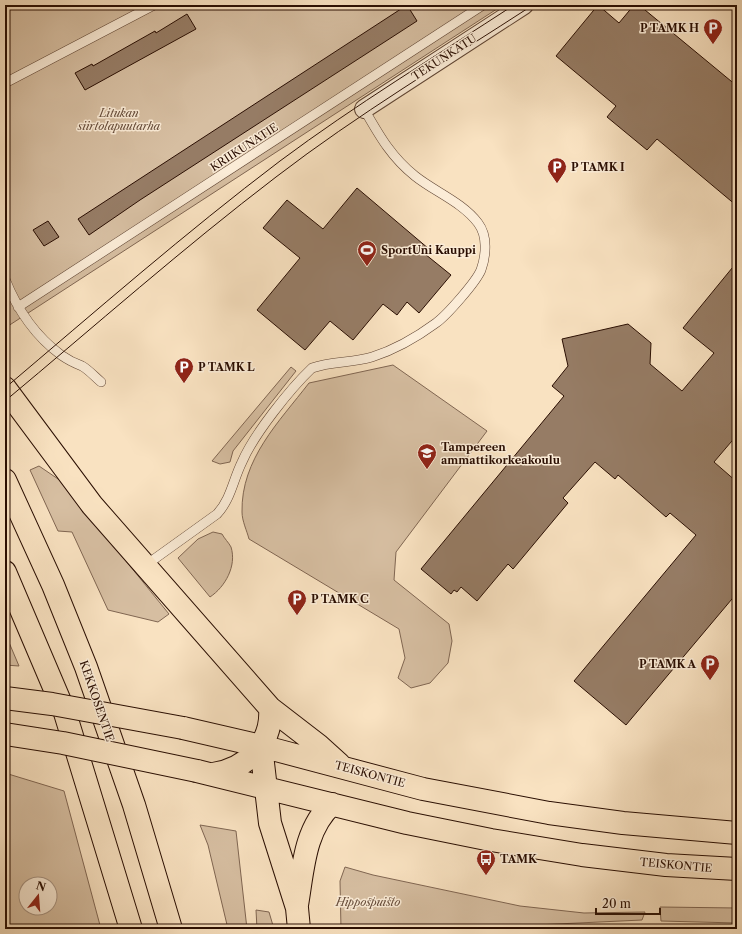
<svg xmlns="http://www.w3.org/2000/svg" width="742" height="934" font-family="'Libre Caslon Text',serif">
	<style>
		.green { fill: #d6bea1; stroke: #806652; fill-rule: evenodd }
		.building { fill: #967c65; stroke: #2a0e02 }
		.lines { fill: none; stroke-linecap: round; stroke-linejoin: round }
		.service-casing { stroke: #5e4332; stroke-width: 10 }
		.minor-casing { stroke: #5e4332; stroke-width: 20 }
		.trunk-casing { stroke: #2a0e02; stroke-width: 24 }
		.service { stroke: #fbecd7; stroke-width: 9 }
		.minor { stroke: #fbecd7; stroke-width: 18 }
		.trunk { stroke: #f9e2c1; stroke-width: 22 }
		.tram { stroke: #2a0e02; stroke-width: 1 }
		.trunk-bridge-casing { stroke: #2a0e02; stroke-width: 24; stroke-linecap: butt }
		.trunk-bridge { stroke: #f9e2c1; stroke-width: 22 }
		.labels { text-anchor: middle; stroke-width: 3; stroke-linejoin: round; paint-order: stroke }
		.poi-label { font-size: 11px; font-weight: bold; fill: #2a0e02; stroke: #fbecd7; text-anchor: start }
		.street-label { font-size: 11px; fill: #2a0e02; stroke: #fbecd7 }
		.park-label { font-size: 11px; font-style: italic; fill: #664c3a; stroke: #fbecd7 }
	</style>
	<rect width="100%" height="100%" fill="#f9e2c1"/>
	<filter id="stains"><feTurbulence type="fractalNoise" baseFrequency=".005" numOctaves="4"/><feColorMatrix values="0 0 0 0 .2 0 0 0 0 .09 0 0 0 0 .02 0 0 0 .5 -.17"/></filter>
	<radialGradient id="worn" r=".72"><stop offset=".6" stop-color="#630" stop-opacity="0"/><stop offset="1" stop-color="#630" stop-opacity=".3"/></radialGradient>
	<path class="green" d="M5 5H503L5 328Z
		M393 365 487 431 396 552 394 580 449 624 452 641 448 663 430 683 411 688 398 678 405 658 399 629 249 539C247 531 242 521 242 512 241 459 279 422 309 383Z
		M291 367 296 371 233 451 230 462 220 464 212 461Z
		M39 466 61 481 169 614 158 622 108 610 72 532 58 531 30 470Z
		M213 532 222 534C224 538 229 543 231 547 237 566 225 587 210 597L178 558 198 539Z
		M5 633 19 666 5 665Z
		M5 773 64 791 101 929H5ZM26 884H50V908H26Z
		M200 825 236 831 247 929H228L208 845Z
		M345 867 373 875 520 906 584 913 645 912 642 920 450 929H341L340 881Z
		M660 907 737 908V923L661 921Z
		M256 910 269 912 274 929H257Z"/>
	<path class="building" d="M407 5 417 21 140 200 89 235 78 219Z
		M598 5 619 23 634 5H639L737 86V206L657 139 647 150 607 117 616 106 556 56Z
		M187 14 196 29 85 90 75 73 92 64 93 66 155 31 156 33Z
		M357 188 429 249 425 254 451 275 419 313 407 302 397 315 383 304 353 340 330 321 305 350 257 310 300 258 263 228 287 200 323 229Z
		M48 221 59 237 44 246 33 230Z
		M737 262V435L714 462 737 482V593L626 725 574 681 696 535 670 513 666 517 618 475 615 479 595 462 563 498 568 503 513 569 508 564 477 601 461 587 457 592 454 590 451 594 421 569 564 396 552 386 568 366 562 339 628 324 651 343 650 364 682 391 714 353 683 328Z"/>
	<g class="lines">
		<defs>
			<path id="service" d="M5 83 154 5
				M5 279C17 309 34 335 61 355 68 360 74 363 82 366 89 370 95 377 101 382
				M18 307 483 5
				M146 565 217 514C231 499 233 480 242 462 254 434 290 389 312 368 331 361 352 363 372 357 394 350 417 337 436 323 447 315 476 282 481 270 486 256 488 236 478 223 462 202 435 192 415 176 391 157 379 135 364 109
				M627 929H653"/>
			<path id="minor" d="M364 109 524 5"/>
			<path id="trunk" d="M5 388 92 505 270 708 318 745 339 764
				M5 480 53 585 86 667 134 805 171 929
				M5 572 65 713 131 929
				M183 728 261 746 423 789 549 813 623 823 737 833
				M261 746 270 823 297 908 299 929
				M197 771 407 823 491 840 582 855 666 865 737 869
				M213 774C246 769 273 744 270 708
				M297 905C303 871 304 829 332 804"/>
		</defs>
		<use href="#service" class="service-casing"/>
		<use href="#minor" class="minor-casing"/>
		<use href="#trunk" class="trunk-casing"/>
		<use href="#service" class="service"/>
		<use href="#minor" class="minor"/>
		<use href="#trunk" class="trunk"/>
		<path class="tram" d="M5 388C96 311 185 233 280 161 355 105 436 56 514 5
			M5 401C95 326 183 248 276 177 358 114 447 61 533 5"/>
		<defs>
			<path id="trunk-bridge" d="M5 698 52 704 183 728
				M5 734 63 743 197 771"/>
		</defs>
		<use href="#trunk-bridge" class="trunk-bridge-casing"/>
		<use href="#trunk-bridge" class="trunk-bridge"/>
	</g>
	<defs>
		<symbol id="parking-pin" viewBox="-11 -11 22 30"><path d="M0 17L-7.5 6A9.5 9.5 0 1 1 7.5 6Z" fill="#8f2418" stroke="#fbecd7"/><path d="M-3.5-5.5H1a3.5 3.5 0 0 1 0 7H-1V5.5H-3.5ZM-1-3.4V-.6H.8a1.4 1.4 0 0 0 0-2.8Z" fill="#fff"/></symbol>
		<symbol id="stadium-pin" viewBox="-11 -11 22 30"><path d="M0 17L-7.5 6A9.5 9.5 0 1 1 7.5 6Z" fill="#8f2418" stroke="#fbecd7"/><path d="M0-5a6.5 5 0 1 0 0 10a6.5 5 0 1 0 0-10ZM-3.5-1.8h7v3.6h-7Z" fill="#fff"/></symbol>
		<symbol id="university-pin" viewBox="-11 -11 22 30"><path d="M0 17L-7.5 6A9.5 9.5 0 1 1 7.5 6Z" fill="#8f2418" stroke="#fbecd7"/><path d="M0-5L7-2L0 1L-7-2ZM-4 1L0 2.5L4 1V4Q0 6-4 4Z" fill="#fff"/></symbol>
		<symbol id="bus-pin" viewBox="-11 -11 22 30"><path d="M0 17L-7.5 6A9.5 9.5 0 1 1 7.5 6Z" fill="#8f2418" stroke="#fbecd7"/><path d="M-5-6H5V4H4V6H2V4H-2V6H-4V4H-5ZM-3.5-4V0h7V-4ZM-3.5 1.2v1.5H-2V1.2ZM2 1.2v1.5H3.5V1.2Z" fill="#fff"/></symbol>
	</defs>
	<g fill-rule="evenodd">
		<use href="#parking-pin" x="702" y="17" width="22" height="30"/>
		<use href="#parking-pin" x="546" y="156" width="22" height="30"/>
		<use href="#stadium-pin" x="356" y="239" width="22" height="30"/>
		<use href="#parking-pin" x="173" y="356" width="22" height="30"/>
		<use href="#university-pin" x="416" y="442" width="22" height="30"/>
		<use href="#parking-pin" x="286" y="588" width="22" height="30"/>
		<use href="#parking-pin" x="699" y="653" width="22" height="30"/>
		<use href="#bus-pin" x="475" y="848" width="22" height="30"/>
	</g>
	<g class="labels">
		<g class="poi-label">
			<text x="699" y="32" text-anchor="end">P TAMK H</text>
			<text x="571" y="171">P TAMK I</text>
			<text x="381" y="254">SportUni Kauppi</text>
			<text x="198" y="371">P TAMK L</text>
			<text x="441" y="451">Tampereen<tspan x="441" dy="13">ammattikorkeakoulu</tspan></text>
			<text x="311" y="603">P TAMK C</text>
			<text x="696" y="668" text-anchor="end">P TAMK A</text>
			<text x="500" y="863">TAMK</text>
		</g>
		<g class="street-label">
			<text transform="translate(444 57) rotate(-33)" y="4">TEKUNKATU</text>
			<text transform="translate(244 147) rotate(-33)" y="4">KRIIKUNATIE</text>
			<text transform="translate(97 701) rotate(71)" y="4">KEKKOSENTIE</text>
			<text transform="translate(370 774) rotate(15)" y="4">TEISKONTIE</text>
			<text transform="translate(676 865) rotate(5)" y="4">TEISKONTIE</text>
		</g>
		<g class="park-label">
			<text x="119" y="117">Litukan<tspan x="119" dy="13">siirtolapuutarha</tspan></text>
			<text x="368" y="906">Hippospuisto</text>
		</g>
	</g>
	<rect width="742" height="934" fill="none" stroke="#f9e2c1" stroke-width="20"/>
	<rect x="6" y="6" width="730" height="922" fill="none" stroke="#2a0e02" stroke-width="2"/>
	<rect x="10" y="10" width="722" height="914" fill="none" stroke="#2a0e02"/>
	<g transform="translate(38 896) rotate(17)"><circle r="19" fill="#fbecd7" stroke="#a79382"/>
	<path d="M0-3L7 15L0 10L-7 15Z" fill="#8f2418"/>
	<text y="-6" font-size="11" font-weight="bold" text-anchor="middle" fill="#2a0e02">N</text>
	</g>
	<path d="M596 908v6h64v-6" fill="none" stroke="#2a0e02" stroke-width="2"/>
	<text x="602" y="908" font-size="12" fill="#2a0e02" stroke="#fbecd7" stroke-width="3" paint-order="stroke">20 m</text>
	<rect width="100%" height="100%" filter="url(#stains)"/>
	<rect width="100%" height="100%" fill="url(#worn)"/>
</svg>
